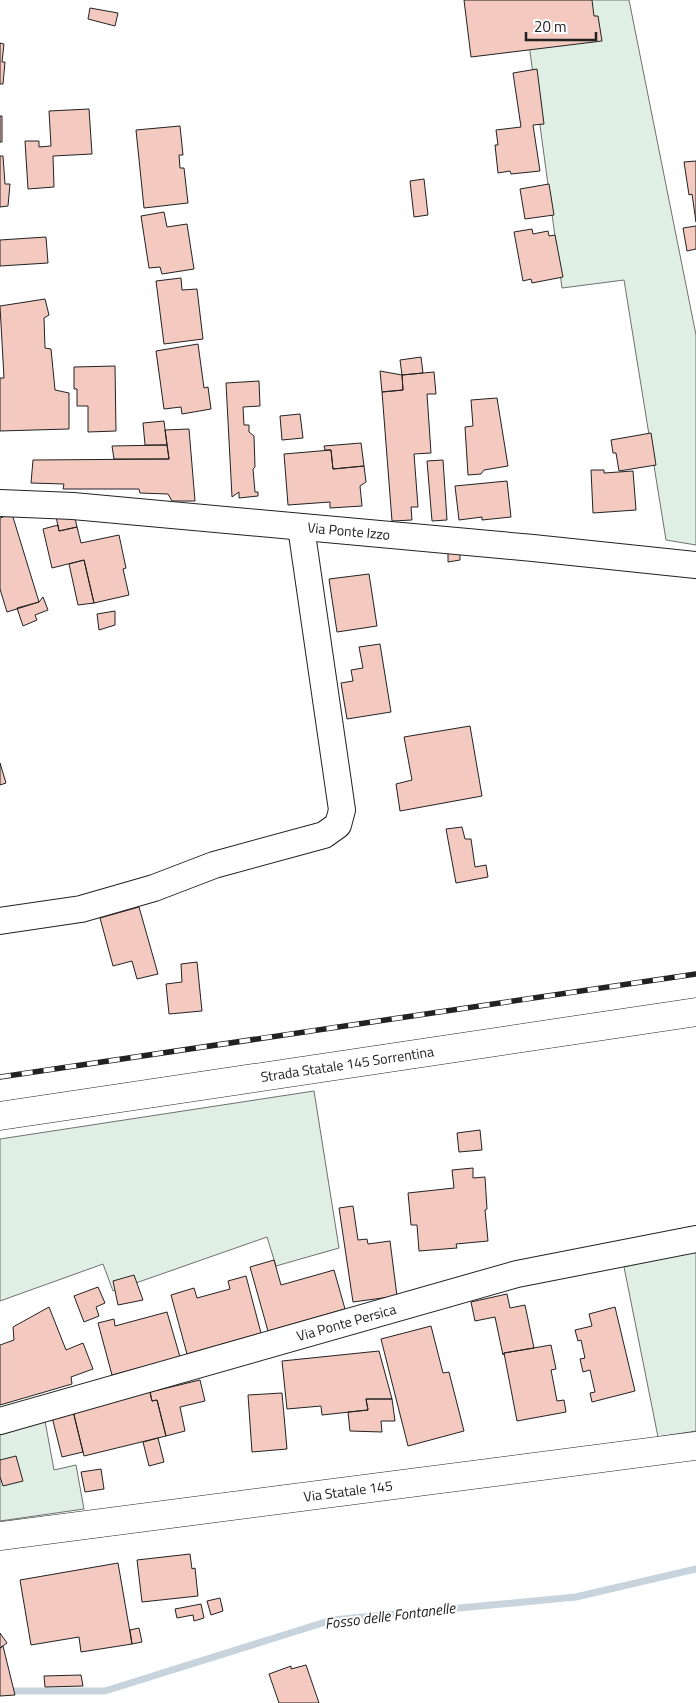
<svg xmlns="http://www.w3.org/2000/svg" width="696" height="1703" font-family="'Titillium Web',sans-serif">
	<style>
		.green { fill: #e0efe3; stroke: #6f6f6f }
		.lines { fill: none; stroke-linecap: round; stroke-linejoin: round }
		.stream { stroke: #c7d3dd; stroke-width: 7 }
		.building { fill: #f3c9c0; stroke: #222 }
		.minor-casing { stroke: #222; stroke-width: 28 }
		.major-casing { stroke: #222; stroke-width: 29 }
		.highway-casing { stroke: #222; stroke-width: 29 }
		.minor { stroke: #fff; stroke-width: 26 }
		.major { stroke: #fff; stroke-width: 28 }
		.highway { stroke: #fff; stroke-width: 28 }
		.rail-casing { stroke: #222; stroke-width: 5.5 }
		.rail { stroke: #fff; stroke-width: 4; stroke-dasharray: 11; stroke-linecap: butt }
		.labels { text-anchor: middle; stroke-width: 4; stroke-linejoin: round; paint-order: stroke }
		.street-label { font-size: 14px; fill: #222; stroke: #fff }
		.water-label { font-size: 15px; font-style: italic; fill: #222; stroke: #fff }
	</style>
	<rect width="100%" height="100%" fill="#fff"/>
	<path class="green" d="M523 0H629L696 335V545L666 540 624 280 562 288Z
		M314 1091 339 1248 276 1266 267 1237 113 1291 103 1264 0 1301V1139Z
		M696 1249V1431L658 1437 624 1267Z
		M45 1421 54 1470 76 1465 84 1509 0 1521V1435Z"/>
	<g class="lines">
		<path class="stream" d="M0 1691H105L332 1620 576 1597 696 1569"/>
	</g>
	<path class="building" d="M464 0H592L594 16H598L602 41 471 57Z
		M90 8 118 13 115 26 88 19Z
		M0 43 4 44 2 62H5L3 84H0Z
		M537 69 544 124 533 125 540 171 511 174 510 171 498 173 495 145H498L496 130 521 127 513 73Z
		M89 109 92 154 53 156 54 187 28 189 25 141H39V147L51 146 49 111Z
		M0 116H2V142H0Z
		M180 126 183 155H179L180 168H184L188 203 144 208 136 130Z
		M0 156H3L5 184H10L8 206 0 207Z
		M696 161V222L692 194 689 195 684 162Z
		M424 179 428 215 414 217 410 181Z
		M549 184 554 215 525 219 520 189Z
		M164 212 167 227 187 224 194 269 162 274 160 267 149 268 141 216Z
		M696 226V249L687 251 683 228Z
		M532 229 533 234 548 231 549 236 555 235 563 277 532 283 531 279 523 281 514 232Z
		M46 237 48 263 0 266V240Z
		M181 278 182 290 197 289 203 339 164 344 156 281Z
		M45 299 49 315 44 318 45 348 51 349 55 390 69 393V429L0 431V378H4L0 306Z
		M198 344 204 388 208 387 211 409 182 414 181 407 164 409 156 351Z
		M421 357 423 373 402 375 400 360Z
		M115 366 116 431 88 432V406H77V389H74V367Z
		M380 371 402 375 403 390 382 392Z
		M434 372 436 394H427L431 453 414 454 418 507H411L412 520 392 521 382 392 403 390 402 375Z
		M259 381 260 406 243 407 244 425H249V432L254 436 255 467 253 469 255 492H258V496L239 498V492L232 497 226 383Z
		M497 398 508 466 484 470 481 474 468 475 465 427 473 426 471 400Z
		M300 414 303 438 282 440 280 416Z
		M164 421 167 445H145L143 423Z
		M189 429 195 501H172L168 494 140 493 139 489H63L64 484 31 483 33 460 169 459 165 430Z
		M651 433 656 465 619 471 616 453H613L611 440Z
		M361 443 364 466 333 469 331 450H325L324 446Z
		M167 445 169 459H114L112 446Z
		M331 450 333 469 364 466 366 482 360 486 362 506 330 508V502L288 505 284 454Z
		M443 460 447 520 432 521 427 461Z
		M591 470H604V473L633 471 636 510 593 513Z
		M507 481 511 517 482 520V517L459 520 455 486Z
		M55 512 74 513 77 527 59 531Z
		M12 514 39 602 7 612 0 589V518Z
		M58 525 59 531 77 527 81 543 119 535 126 568 123 569 129 595 94 603 84 560 52 568 43 529Z
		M448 552H460V560L448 562Z
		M84 560 94 603 78 605 69 564Z
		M369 574 377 626 337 632 329 579Z
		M43 597 48 610 35 615 37 620 23 626 17 608 39 602Z
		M115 611V625L99 630 97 614Z
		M380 644 391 712 347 719 341 683 353 681 351 670 363 668 359 647Z
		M470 726 482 796 400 811 396 784 412 780 404 737Z
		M0 763 6 783 0 785Z
		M462 827 465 839H471L475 867 486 865 488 877 456 883 446 829Z
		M139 907 158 974 137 979 132 961 113 966 100 918Z
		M197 962 202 1011 169 1014 166 984 182 982 181 964Z
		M480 1130 482 1150 459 1152 457 1133Z
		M473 1168V1178L485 1177 487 1209 485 1210 488 1241 456 1244 457 1248 419 1251 417 1225H411L408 1193 454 1188 452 1170Z
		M353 1206 358 1240 367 1239 368 1244 390 1241 397 1296 353 1302 339 1208Z
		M274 1260 281 1285 334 1270 345 1309 268 1331 250 1267Z
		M134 1275 143 1300 118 1305 113 1281Z
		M246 1276 261 1333 187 1354 171 1295 194 1288 197 1298 230 1289 228 1281Z
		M98 1287 105 1303 96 1307 99 1316 84 1322 74 1296Z
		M507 1294 510 1308 525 1305 534 1348 504 1353 503 1355 495 1317 475 1321 471 1302Z
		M49 1307 66 1350 83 1343 93 1369 71 1377 72 1384 0 1405V1345L14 1340 13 1327Z
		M615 1307 635 1391 592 1402 590 1393 595 1392 590 1370 583 1372 580 1359 585 1358 581 1340 578 1341 575 1330 592 1326 589 1314Z
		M167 1312 180 1357 112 1375 98 1323 114 1319 115 1326Z
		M431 1326 443 1373 449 1372 464 1431 408 1446 381 1339Z
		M551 1345 556 1369 551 1370 557 1401 564 1400 566 1412 517 1421 504 1353Z
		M379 1351 392 1399H366L368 1410 322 1415 321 1406 287 1409 282 1361Z
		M200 1380 205 1401 180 1407 185 1431 166 1436 157 1400 152 1401 150 1392Z
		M150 1392 152 1401 157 1400 166 1436 84 1456 73 1411Z
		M282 1393 287 1449 252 1452 248 1395Z
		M366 1399H392L395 1421H381L382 1432 350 1431 348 1412 368 1410Z
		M73 1411 83 1452 62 1457 52 1417Z
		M158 1438 164 1462 149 1466 143 1442Z
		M16 1456 23 1481 3 1486 0 1477V1460Z
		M101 1469 104 1489 85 1492 81 1472Z
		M190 1554 192 1569 195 1568 198 1596 142 1602 137 1560Z
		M118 1563 132 1644 81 1652 79 1637 31 1645 20 1580Z
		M220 1598 223 1611 211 1615 207 1601Z
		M201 1604 204 1618 194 1621 193 1615 177 1618 175 1609Z
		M139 1628 142 1642 132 1644 130 1630Z
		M0 1633 7 1643 0 1648Z
		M3 1646 15 1695 0 1696V1648Z
		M306 1665 319 1703H279L269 1674 291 1666V1669Z
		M81 1675 83 1686 45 1687 44 1676Z"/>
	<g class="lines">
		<defs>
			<g id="minor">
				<path id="s1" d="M0 503 73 506 533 548 696 565"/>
				<path d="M0 921 81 909 154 888 214 865 324 835 338 825 342 810 301 527"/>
				<path id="s2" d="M0 1421 517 1274 696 1239"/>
			</g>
			<g id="major">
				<path id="s3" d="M0 1536 696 1446"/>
			</g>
			<g id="highway">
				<path id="s4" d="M0 1116 696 1012"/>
			</g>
		</defs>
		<use href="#minor" class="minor-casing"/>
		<use href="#major" class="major-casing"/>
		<use href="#highway" class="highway-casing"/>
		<use href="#minor" class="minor"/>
		<use href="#major" class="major"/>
		<use href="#highway" class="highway"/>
		<defs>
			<path id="rail" d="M0 1077 696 974"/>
		</defs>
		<use href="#rail" class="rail-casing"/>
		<use href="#rail" class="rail"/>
	</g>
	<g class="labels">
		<g class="street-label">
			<text dy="5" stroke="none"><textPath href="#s1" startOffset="350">Via Ponte Izzo</textPath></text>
			<text dy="5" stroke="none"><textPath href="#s4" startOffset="351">Strada Statale 145 Sorrentina</textPath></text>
			<text dy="5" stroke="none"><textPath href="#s2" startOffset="360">Via Ponte Persica</textPath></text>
			<text dy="5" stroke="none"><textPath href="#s3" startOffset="351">Via Statale 145</textPath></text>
		</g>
		<g class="water-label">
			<text transform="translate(390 1616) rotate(-7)" y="5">Fosso delle Fontanelle</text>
		</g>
	</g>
	<path d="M526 32v8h70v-8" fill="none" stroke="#222222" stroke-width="2.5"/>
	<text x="534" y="32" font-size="15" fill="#222222" stroke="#ffffff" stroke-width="4" paint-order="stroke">20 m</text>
</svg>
